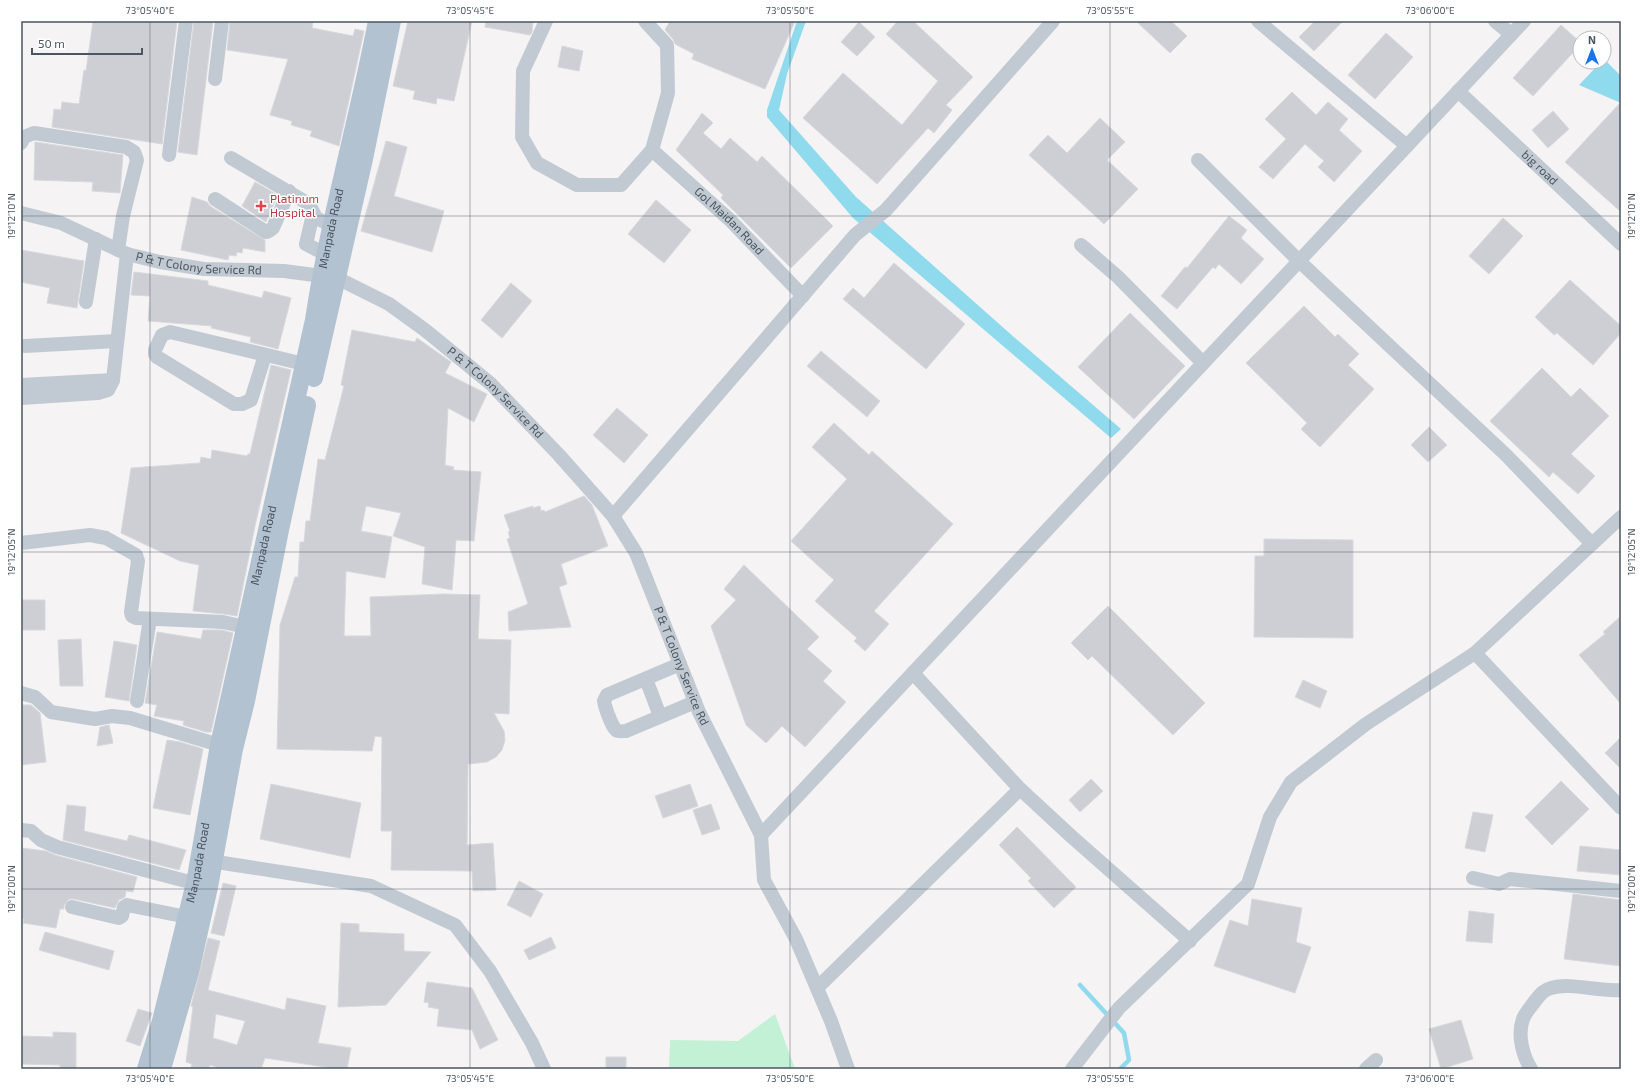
<svg xmlns="http://www.w3.org/2000/svg" width="1642" height="1090" font-family="'Exo 2',sans-serif">
	<style>
		.green { fill: #c3f1d5 }
		.water { fill: #90daee }
		.lines { fill: none; stroke-linecap: round; stroke-linejoin: round }
		.stream { stroke: #90daee; stroke-width: 4.5 }
		.building { fill: #cdcfd5; stroke: #d7d9de; fill-rule: evenodd }
		.minor { stroke: #c1cad2; stroke-width: 14 }
		.major { stroke: #b3c2d1; stroke-width: 18 }
		.ticks { fill: none; stroke: #4a5661; stroke-width: 1; stroke-opacity: 0.45 }
		.health-dot { fill: #e0444e; stroke: #fff; stroke-width: 1.5 }
		.labels { text-anchor: middle; stroke-width: 3; stroke-linejoin: round; paint-order: stroke }
		.street-label { font-size: 12px; fill: #4a5661; stroke: #fff }
		.health-label { font-size: 12px; fill: #be3a42; stroke: #fff; text-anchor: start }
		.neatline { fill: none; stroke: #4a5661; stroke-width: 1.5 }
		.ticks-label { font-size: 10px; text-anchor: middle; fill: #4a5661 }
	</style>
	<rect width="100%" height="100%" fill="#f5f3f3"/>
	<path class="green" d="M775 1014 795 1069H669L670 1040 738 1041Z"/>
	<path class="water" d="M797 21H806L787 74 779 110 856 197 1015 338 1121 429 1111 438 853 218 767 117V110Z
		M1604 59 1621 76V103L1579 85 1601 62H1604Z"/>
	<g class="lines">
		<path class="stream" d="M1080 985 1124 1033 1129 1060 1120 1069"/>
	</g>
	<path class="building" d="M93 21H177L162 144 52 127 54 109 61 110 62 102 79 104 84 70 86 71Z
		M194 21H213L197 155 178 152Z
		M230 21H313L312 28 353 36 355 29 364 31 339 146 310 136 312 131 291 125 292 121 270 115 288 59 227 50Z
		M408 21H472L454 101 437 98 436 104 413 99 415 91 393 86Z
		M486 21H533L532 32 530 35 485 27Z
		M670 21H795L765 89 692 59 694 54 675 44 673 39 665 30Z
		M898 21H913L973 77 946 105 952 110 934 133 928 128 877 184 803 118 843 73 902 125 938 81 886 34Z
		M1136 21H1171L1187 36 1170 53Z
		M1315 21H1343L1314 51 1299 37Z
		M859 22 875 37 857 56 841 42Z
		M1561 25 1580 42V45L1533 96 1513 78Z
		M1386 33 1413 57 1375 99 1348 75Z
		M562 46 583 51 579 71 558 67Z
		M1292 92 1316 115 1328 102 1348 119 1339 130 1362 151 1334 182 1318 167 1324 161 1305 144 1273 179 1259 167 1286 139 1265 119Z
		M1621 102V212L1565 162Z
		M1553 111 1569 129 1548 148 1532 130Z
		M702 113 713 123 703 133 721 149 730 138 757 162 762 156 833 226 791 268 721 198 723 195 676 150Z
		M1100 118 1125 142 1107 160 1138 189 1104 224 1029 155 1048 135 1067 153Z
		M386 141 407 147 394 196 444 211 432 252 361 231Z
		M35 142 123 155 120 193 92 191 93 182 34 180Z
		M255 182 278 195 266 222 242 206Z
		M192 197 207 202 210 206 265 240V252L243 248 242 253 237 252 236 256 229 255 228 260 181 250Z
		M656 200 691 230 664 263 628 234Z
		M1229 216 1247 230 1241 238 1264 259 1241 284 1219 264 1215 269 1213 267 1177 309 1161 296 1185 267 1187 268Z
		M1503 218 1523 236 1489 274 1469 256Z
		M21 250 84 261 77 308 47 303 50 288 21 282Z
		M894 263 965 324 926 369 843 299 853 288 864 298Z
		M134 272 208 281V285L262 298 264 291 291 298 278 349 250 342 251 337 211 328 212 326 148 321 150 296 131 295Z
		M1570 280 1621 326V333L1593 365 1557 333 1554 335 1535 317Z
		M511 283 532 301 502 338 481 320Z
		M1304 306 1335 337 1338 334 1359 354 1348 365 1374 389 1320 447 1301 429 1307 423 1246 363Z
		M1130 313 1185 366 1134 419 1078 367Z
		M352 330 415 342 417 338 451 362 445 373 487 394 474 422 448 408 445 465 454 467 453 470 481 472 474 541 456 540 452 590 422 584 425 547 393 536 401 513 366 506 361 531 392 537 385 578 346 571 344 636H371L370 597 444 594 480 595 478 639 511 640 509 714 494 713 504 731 505 740 502 750 496 757 487 762 468 764 467 845 493 843 496 890 473 891 472 871 391 870 392 831H381L382 737 375 736 372 751 277 749 280 625 295 577H298L300 542H304L306 521H310L318 459 325 460 344 386 341 385Z
		M821 351 880 401 867 417 807 366Z
		M271 365 291 370 255 526 237 616 224 614 193 611 199 565 180 561 121 533 131 468 200 463 201 457 211 459 212 450 247 456 248 454H250Z
		M1542 368 1571 397 1580 388 1609 416 1571 454 1595 476 1578 494 1553 472 1549 477 1490 421Z
		M617 408 648 435 624 463 593 435Z
		M834 423 869 455 872 451 953 524 874 611 889 624 865 651 854 641 857 638 815 601 834 580 791 541 847 479 812 447Z
		M1429 427 1447 445 1428 462 1411 445Z
		M584 496 592 505 608 546 561 564 567 584 559 587 571 627 509 631 508 612 528 604 507 539 510 538 508 532 510 531 504 515 533 506V508L540 506 541 511 544 510 545 512Z
		M1264 539 1353 540V638L1254 637 1255 556H1264Z
		M744 565 819 637 807 649 832 671 823 681 846 702 805 747 782 726 766 743 746 725 711 626 736 600 724 589Z
		M21 600H45V630H21Z
		M1108 606 1205 703 1173 735 1092 656 1088 660 1071 643Z
		M1621 616V704L1579 655 1605 634 1603 632Z
		M203 630H222L233 633 211 732H206L183 725 184 721 154 716 157 705 145 703 157 632 201 639Z
		M81 639 83 686H60L58 640Z
		M114 641 137 645 129 701 105 697Z
		M1303 680 1327 691 1320 708 1295 697Z
		M21 705H31L40 713 46 762 21 765Z
		M109 725 113 743 97 746 100 727Z
		M1621 737V769L1605 753Z
		M167 740 180 742 203 749 190 815 153 808Z
		M1091 779 1103 791 1080 812 1069 800Z
		M1561 781 1589 809 1552 845 1525 817Z
		M271 784 361 803 350 858 260 839Z
		M690 784 698 806 663 818 655 796Z
		M711 804 720 829 702 835 693 810Z
		M67 805 86 807 84 831 127 841 129 835 186 850 179 870 63 840Z
		M1473 812 1493 815 1485 852 1465 848Z
		M1017 827 1076 887 1054 908 1028 881 1031 878 999 845Z
		M1580 846 1621 850V875L1577 871Z
		M21 848 46 851 55 855 137 877 133 892 126 891 125 897 119 900 115 908 74 899H69L64 905V909H60L56 928 23 923 24 919 21 918Z
		M519 881 543 894 531 917 507 905Z
		M223 883 236 886 224 936 211 933Z
		M1573 894 1621 900V966L1564 959Z
		M1252 899 1302 908 1296 942 1311 947 1295 993 1214 966 1230 920 1248 926Z
		M1469 911 1494 914 1492 943 1466 941Z
		M341 923 359 924V932L404 934V951L431 952 386 1005 338 1007Z
		M45 932 114 951 109 970 39 950Z
		M551 937 556 948 529 960 524 950Z
		M208 938 220 941 208 990 285 1010 287 998 326 1006 318 1043 351 1048 347 1069H338L265 1058 261 1069H222L210 1065 209 1069 191 1067 192 1064 186 1062 193 1007 191 1006ZM216 1014 245 1021 237 1045 213 1038Z
		M427 982 472 988 498 1040 480 1049 472 1030 437 1026 439 1009 428 1007 429 1003 424 1002Z
		M138 1009 152 1013 140 1046 126 1041Z
		M1461 1020 1473 1059 1441 1069 1429 1029Z
		M53 1032 76 1033V1069H60V1065L21 1064V1036L53 1037Z
		M606 1057H626V1069H606Z"/>
	<g class="lines">
		<g class="minor">
			<path d="M546 21 523 71 522 137 537 163 577 185H621L652 150 668 93 667 45 645 21"/>
			<path d="M1258 21 1407 146"/>
			<path d="M1495 21 1511 34"/>
			<path d="M215 79 222 21"/>
			<path id="s1" d="M1458 91 1621 244"/>
			<path d="M21 143 24 137 34 133 126 147 134 152 137 160 123 216 118 250"/>
			<path id="s2" d="M652 150 730 220 803 296"/>
			<path d="M169 155 186 21"/>
			<path d="M231 158 309 204 316 218 331 225"/>
			<path d="M1198 160 1299 261 1506 455 1592 544"/>
			<path d="M215 199 266 232 269 231 273 228 289 191"/>
			<path id="s3" d="M21 213 61 223 127 254 160 262 204 269 284 271 337 278 389 304 425 330 491 384 559 455 613 516 636 553 699 712 761 835 764 880 796 939 831 1021 848 1069"/>
			<path d="M313 214 306 244 325 254 335 257"/>
			<path d="M1081 245 1118 277 1203 363"/>
			<path d="M86 302 96 239"/>
			<path d="M25 346 117 341"/>
			<path d="M265 355 251 400 242 404H234L157 357 155 354V350L162 335 170 332 304 364"/>
			<path d="M21 385 113 380"/>
			<path d="M21 398 98 393 108 390 113 380 127 254"/>
			<path d="M613 516 855 235 886 210 1053 21"/>
			<path d="M21 543 90 535 106 538 136 555 138 561 131 612 132 616 136 618 223 622 254 629"/>
			<path d="M1475 653 1621 808"/>
			<path d="M680 664 607 695 604 701C605 707 611 725 616 730 618 732 622 731 626 731L695 702"/>
			<path d="M646 679 660 716"/>
			<path d="M21 693 35 697 51 712 95 719 112 716 130 718 229 748"/>
			<path d="M137 701 150 619"/>
			<path d="M1020 789 1072 837 1190 941"/>
			<path d="M21 830 31 831 41 840 57 847 205 886"/>
			<path d="M761 835 1524 21"/>
			<path d="M204 860 371 886 455 925 490 971 532 1043 544 1069"/>
			<path d="M1473 878 1499 884 1510 879 1621 891"/>
			<path d="M72 907 119 918 122 916 124 907 127 905 197 919"/>
			<path d="M817 988 1020 789 913 673"/>
			<path d="M1072 1069 1119 1008 1248 884 1270 817 1291 782 1366 724 1475 653 1621 517"/>
			<path d="M1366 1069 1376 1060"/>
			<path d="M1531 1069C1523 1056 1517 1035 1523 1019 1525 1013 1531 1007 1535 1001 1540 995 1543 990 1551 988 1571 982 1599 992 1621 990"/>
		</g>
		<g class="major">
			<path d="M314 378 364 159 392 21"/>
			<path id="s4" d="M146 1069 161 1021 195 883 219 745 314 320C329 219 358 121 377 21"/>
			<path d="M162 1069 190 972 209 887 234 749 246 701 280 530 307 405"/>
		</g>
	</g>
	<path class="ticks" d="M150 21V1069M470 21V1069M790 21V1069M1110 21V1069M1430 21V1069M21 216H1621M21 552H1621M21 889H1621"/>
	<path class="health-dot" d="M259 200h4v4h4v4h-4v4h-4v-4h-4v-4h4z"/>
	<g class="labels">
		<g class="street-label">
			<text dy="4" stroke="none"><textPath href="#s1" startOffset="112">big road</textPath></text>
			<text dy="4" stroke="none"><textPath href="#s2" startOffset="105">Gol Maidan Road</textPath></text>
			<text dy="4" stroke="none"><textPath href="#s4" startOffset="861">Manpada Road</textPath></text>
			<text dy="4" stroke="none"><textPath href="#s3" startOffset="187">P &amp; T Colony Service Rd</textPath></text>
			<text dy="4" stroke="none"><textPath href="#s3" startOffset="523">P &amp; T Colony Service Rd</textPath></text>
			<text dy="4" stroke="none"><textPath href="#s4" startOffset="537">Manpada Road</textPath></text>
			<text dy="4" stroke="none"><textPath href="#s3" startOffset="859">P &amp; T Colony Service Rd</textPath></text>
			<text dy="4" stroke="none"><textPath href="#s4" startOffset="213">Manpada Road</textPath></text>
		</g>
		<g class="health-label">
			<text x="270" y="203">Platinum<tspan x="270" dy="14">Hospital</tspan></text>
		</g>
	</g>
	<rect width="1642" height="1090" fill="none" stroke="#ffffff" stroke-width="44"/>
	<g transform="translate(1592 50)"><circle r="19" fill="#ffffff" stroke="#b7bbc0"/>
	<path d="M0-3L7 15L0 10L-7 15Z" fill="#1a73e8"/>
	<text y="-6" font-size="11" font-weight="bold" text-anchor="middle" fill="#4a5661">N</text>
	</g>
	<path d="M32 48v6h110v-6" fill="none" stroke="#4a5661" stroke-width="2"/>
	<text x="38" y="48" font-size="12" fill="#4a5661" stroke="#ffffff" stroke-width="3" paint-order="stroke">50 m</text>
	<rect x="22" y="22" width="1598" height="1046" class="neatline"/>
	<g class="ticks-label">
		<text x="150" y="14">73°05'40"E</text>
		<text x="470" y="14">73°05'45"E</text>
		<text x="790" y="14">73°05'50"E</text>
		<text x="1110" y="14">73°05'55"E</text>
		<text x="1430" y="14">73°06'00"E</text>
		<text transform="translate(11 216) rotate(-90)" y="4">19°12'10"N</text>
		<text transform="translate(1631 216) rotate(-90)" y="4">19°12'10"N</text>
		<text transform="translate(11 552) rotate(-90)" y="4">19°12'05"N</text>
		<text transform="translate(1631 552) rotate(-90)" y="4">19°12'05"N</text>
		<text transform="translate(11 889) rotate(-90)" y="4">19°12'00"N</text>
		<text transform="translate(1631 889) rotate(-90)" y="4">19°12'00"N</text>
		<text x="150" y="1082">73°05'40"E</text>
		<text x="470" y="1082">73°05'45"E</text>
		<text x="790" y="1082">73°05'50"E</text>
		<text x="1110" y="1082">73°05'55"E</text>
		<text x="1430" y="1082">73°06'00"E</text>
	</g>
</svg>
